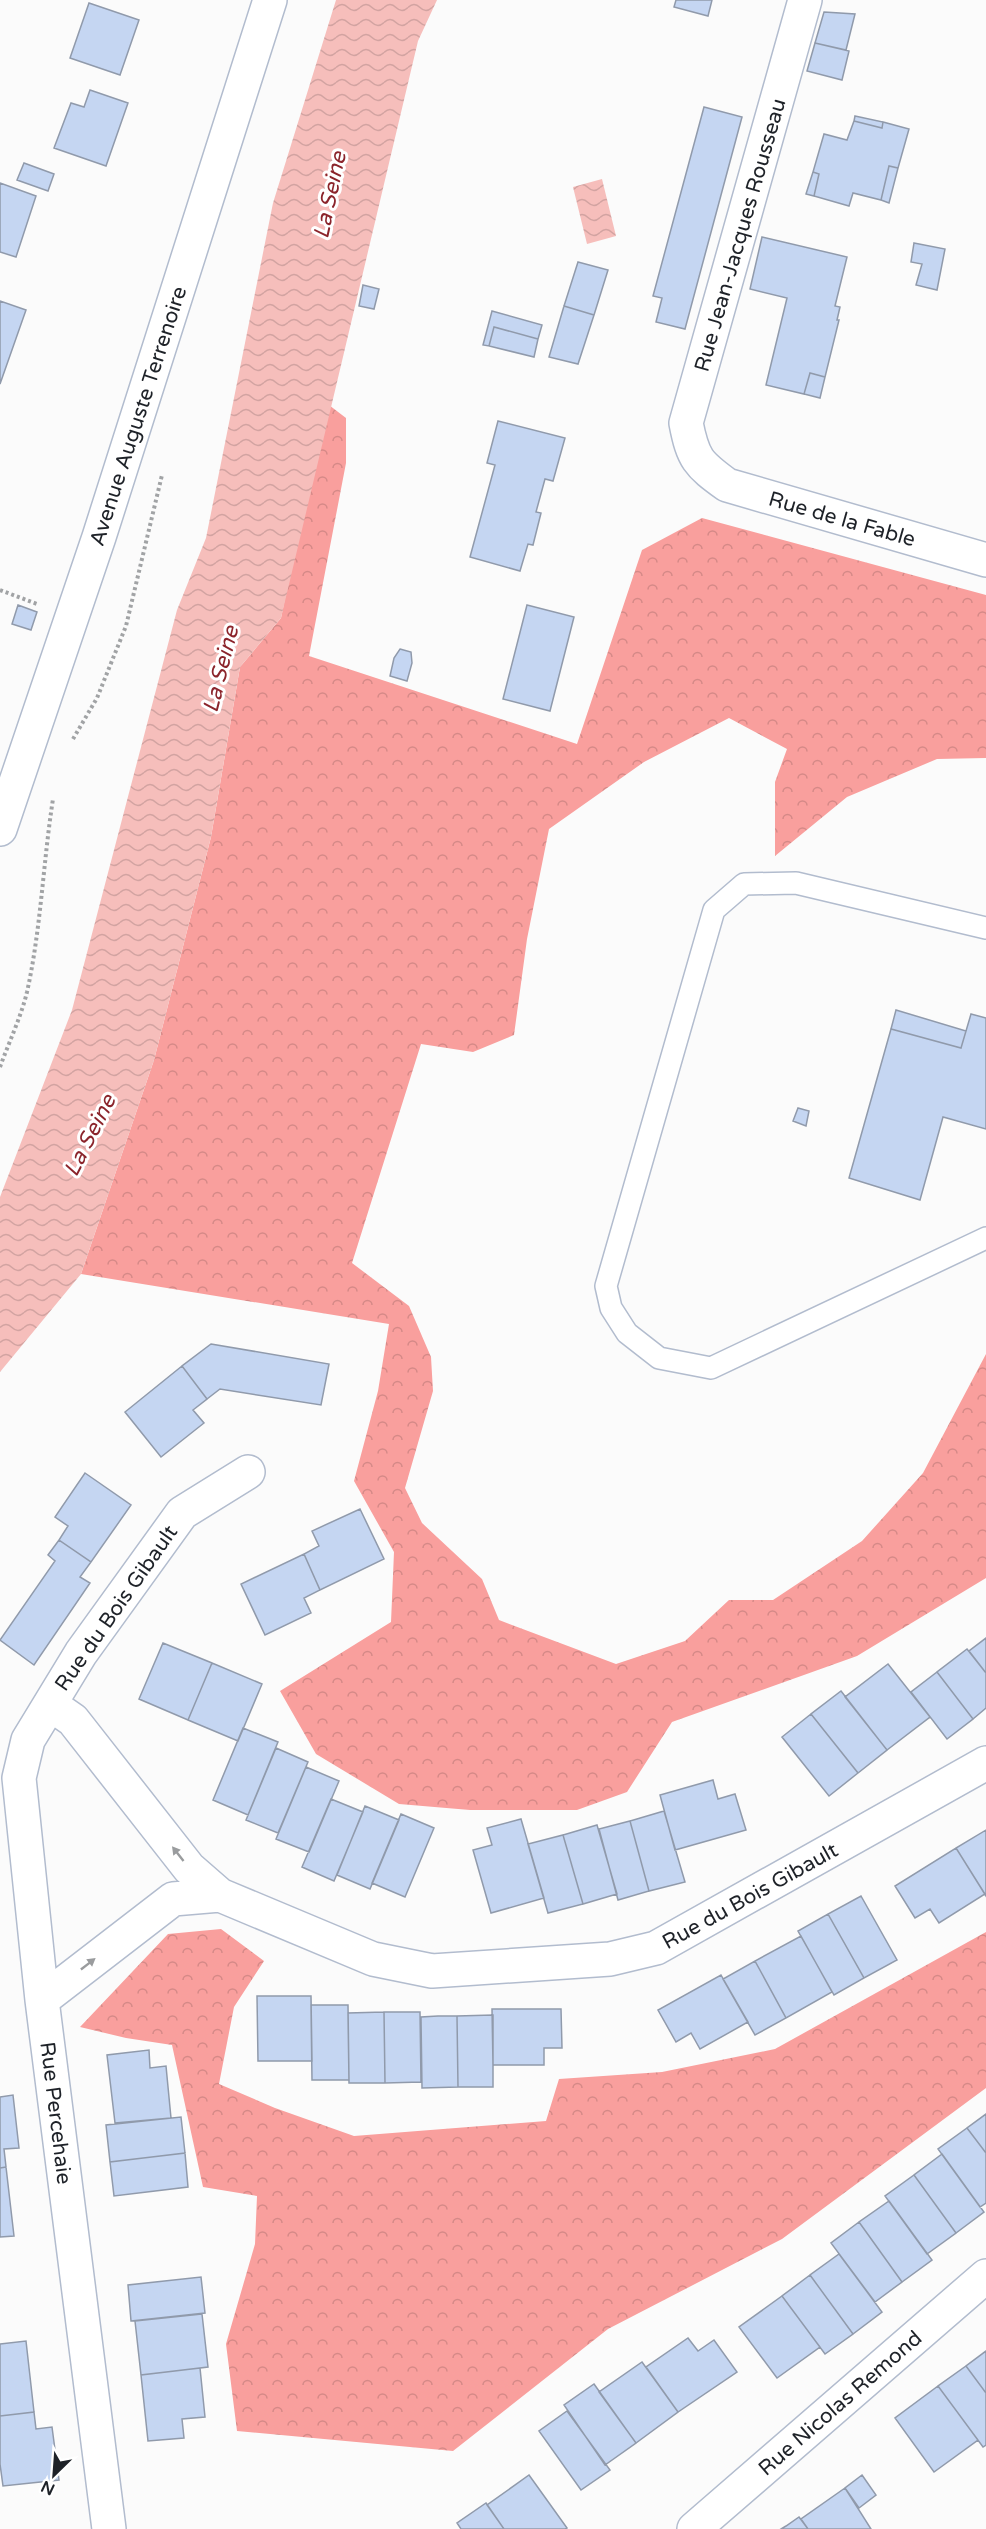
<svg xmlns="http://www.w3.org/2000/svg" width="986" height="2529" font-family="'Varela Round',sans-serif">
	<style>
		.forest { fill: url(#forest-crowns) }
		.water { fill: url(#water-waves) }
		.building { fill: #c5d6f2; stroke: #909aab; stroke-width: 1.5 }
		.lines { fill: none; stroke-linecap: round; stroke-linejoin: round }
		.lane-casing { stroke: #b2bcce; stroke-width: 24 }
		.street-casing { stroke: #b2bcce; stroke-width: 36 }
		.secondary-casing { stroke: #b2bcce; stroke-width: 36 }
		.path { stroke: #a1a3a5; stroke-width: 4; stroke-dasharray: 3 3; stroke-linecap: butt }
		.lane { stroke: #fff; stroke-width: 21 }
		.street { stroke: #fff; stroke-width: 33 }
		.secondary { stroke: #fff; stroke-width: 33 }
		.oneway { fill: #9a9c9e }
		.labels { text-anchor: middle; stroke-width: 6; stroke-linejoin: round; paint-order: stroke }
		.street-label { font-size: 21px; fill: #1e2228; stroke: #fff }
		.water-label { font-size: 22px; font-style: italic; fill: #8b242b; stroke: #fff }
	</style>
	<defs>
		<pattern id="forest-crowns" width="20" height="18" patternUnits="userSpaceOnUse" patternTransform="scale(1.5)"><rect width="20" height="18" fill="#f99f9d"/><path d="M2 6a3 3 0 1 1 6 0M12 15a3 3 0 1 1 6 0" fill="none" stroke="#d58987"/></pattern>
		<pattern id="water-waves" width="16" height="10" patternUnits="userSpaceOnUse" patternTransform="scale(1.5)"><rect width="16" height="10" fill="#f6bebb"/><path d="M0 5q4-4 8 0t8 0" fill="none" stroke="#d2a3a1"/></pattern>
	</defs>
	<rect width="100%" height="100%" fill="#fbfbfb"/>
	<path class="forest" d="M325 402 346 418V463L309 656 577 744 642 550 702 518 986 595V758L937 759 847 797 775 856V782L787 749 729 718 644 762 549 829 527 939 514 1035 473 1052 421 1044 352 1263 409 1306 431 1357 433 1391 405 1488 422 1523 482 1579 499 1620 616 1664 685 1641 729 1600H773L862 1541 923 1473 986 1354V1578L857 1656 672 1722 627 1792 577 1810H470L399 1804 316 1754 280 1691 391 1622 394 1552 354 1481 378 1391 389 1324 81 1274 154 1060 211 837 240 667 281 618Z
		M221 1929 264 1961 234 2007 219 2084 275 2108 354 2136 546 2121 559 2079 662 2072 775 2049 986 1932V2088L782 2239 608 2329 453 2451 237 2431 226 2344 255 2244 257 2196 203 2187 172 2045 126 2038 80 2027 168 1934Z"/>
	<path class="water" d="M336 0H437L418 41 281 618 240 667 211 837 154 1060 81 1274 0 1372V1197L72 1010 177 610 206 538 273 203Z
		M602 179 616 236 587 244 573 187Z"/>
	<path class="building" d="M676 0H712L708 16 674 7Z
		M89 3 139 20 120 75 70 58Z
		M824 12 855 14 846 50 815 43Z
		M815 43 849 51 842 80 807 71Z
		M90 90 128 103 106 166 54 148 71 103 84 107Z
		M704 107 742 117 685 329 656 322 662 298 653 296Z
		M855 116 883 122 882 128 854 121Z
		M854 121 882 128 883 122 909 129 898 168 889 166 881 200 853 193 849 206 814 196 819 174 813 172 824 134 847 140Z
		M24 163 54 174 48 191 17 180Z
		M889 166 898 168 889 203 881 200Z
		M813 172 819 174 814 196 806 194Z
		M0 183 36 196 16 257 0 252Z
		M762 237 847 257 835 306 840 307 837 320H839L825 377 810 373 804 394 766 385 787 298 750 289Z
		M914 243 945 249 937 290 916 285 922 264 911 262Z
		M578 262 608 270 594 315 564 306Z
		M363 285 379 289 374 309 359 306Z
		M0 301 26 310 0 384Z
		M564 306 594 315 578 364 549 357Z
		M492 311 542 325 538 339 494 327 489 346 483 345Z
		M494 327 538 339 534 357 489 346Z
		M810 373 825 377 820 398 804 394Z
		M498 421 565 438 553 481 545 479 536 512 541 513 533 545 528 544 520 571 470 557 495 465 487 463Z
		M18 605 37 612 31 630 12 624Z
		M527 605 574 617 550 711 503 699Z
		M400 649 411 652 412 663 407 681 390 676 394 658Z
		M896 1010 966 1031 961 1048 891 1029Z
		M971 1014 986 1018V1129L943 1117 920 1200 849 1178 891 1029 961 1048Z
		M798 1108 809 1111 806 1126 793 1121Z
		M211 1344 329 1364 321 1405 220 1389 207 1399 182 1366Z
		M182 1366 207 1399 193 1410 204 1423 161 1457 125 1412Z
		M85 1473 131 1505 91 1562 59 1540 68 1526 55 1517Z
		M360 1509 384 1559 320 1590 304 1554 319 1546 312 1531Z
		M59 1540 91 1562 80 1577 90 1583 34 1665 0 1640 55 1561 48 1555Z
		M304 1554 320 1590 304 1598 311 1613 265 1635 241 1584Z
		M986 1638V1673L969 1651Z
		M163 1643 212 1663 188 1720 139 1699Z
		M967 1649 986 1673V1708L973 1719 937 1672Z
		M212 1663 262 1684 238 1741 188 1720Z
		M888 1664 930 1717 887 1750 845 1697Z
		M937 1672 973 1719 947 1739 911 1692Z
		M841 1691 887 1750 858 1773 811 1714Z
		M811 1714 858 1773 829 1796 782 1737Z
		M243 1728 278 1742 248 1815 213 1800Z
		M276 1748 308 1762 278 1833 246 1820Z
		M306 1767 339 1781 309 1852 276 1839Z
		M713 1780 718 1799 735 1794 746 1830 675 1850 660 1795Z
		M331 1799 363 1812 334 1881 302 1867Z
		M365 1806 399 1820 370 1889 337 1875Z
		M664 1811 685 1882 649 1891 630 1821Z
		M401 1814 434 1828 405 1897 372 1883Z
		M521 1819 544 1898 491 1913 473 1850 492 1845 487 1828Z
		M630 1821 649 1891 618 1900 599 1829Z
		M597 1825 617 1894 583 1904 563 1835Z
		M986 1830V1896L956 1848Z
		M563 1835 583 1904 548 1913 528 1844Z
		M956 1848 985 1894 939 1923 930 1909 915 1918 895 1886Z
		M861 1896 897 1960 864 1978 828 1914Z
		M828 1914 864 1978 834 1995 798 1931Z
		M801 1936 832 1992 786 2018 755 1961Z
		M755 1961 786 2018 755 2035 723 1979Z
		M721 1975 748 2022 700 2049 691 2033 676 2042 658 2010Z
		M257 1996H311L312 2061H258Z
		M311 2005H348L349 2080H312Z
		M492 2009H561L562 2048H544V2065H493Z
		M384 2012 385 2083H349L348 2013Z
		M384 2012H420L421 2082 385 2083Z
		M493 2015V2087H458L457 2016Z
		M438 2016H457L458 2087 422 2088 421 2017Z
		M149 2050 150 2068 166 2066 171 2118 115 2123 107 2055Z
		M13 2095 19 2148 4 2149 6 2167 0 2168V2097Z
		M986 2114V2153L967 2128Z
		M181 2117 185 2153 110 2162 106 2125Z
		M967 2128 986 2153V2203L980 2207 938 2149Z
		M185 2153 188 2187 114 2196 110 2162Z
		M942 2154 984 2212 956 2233 914 2175Z
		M6 2167 14 2236 0 2237V2168Z
		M914 2175 956 2233 927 2254 885 2196Z
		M889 2201 932 2260 902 2282 859 2222Z
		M859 2222 902 2282 875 2302 831 2243Z
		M839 2254 882 2312 853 2334 810 2275Z
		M810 2275 853 2334 825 2354 782 2296Z
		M201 2277 205 2313 131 2321 128 2285Z
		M782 2296 820 2347 777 2378 739 2327Z
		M202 2314 208 2367 141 2375 135 2321Z
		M688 2338 698 2351 714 2340 737 2372 678 2412 646 2367Z
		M26 2341 34 2412 0 2416V2344Z
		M986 2351V2393L966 2366Z
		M642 2362 678 2412 636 2443 599 2392Z
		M966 2366 986 2393V2445L983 2447 938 2386Z
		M200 2368 205 2417 182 2419 184 2438 148 2441 141 2375Z
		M594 2384 636 2443 605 2465 564 2405Z
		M938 2386 978 2440 934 2472 895 2418Z
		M567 2411 610 2470 581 2490 539 2431Z
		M34 2412 36 2429 52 2427 59 2480 3 2486 0 2464V2416Z
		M529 2475 567 2528 565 2529H504L487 2505Z
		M862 2475 876 2495 859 2508 845 2488Z
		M845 2488 871 2529H808L801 2519Z
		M486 2503 504 2529H461L457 2523Z
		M799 2517 808 2529H781L786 2526Z"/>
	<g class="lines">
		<defs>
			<path id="lane" d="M986 928 796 883 744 884 714 910 606 1286 611 1308 627 1333 659 1358 711 1368 986 1238"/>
			<path id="street" d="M805 0 686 423C693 459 698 464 727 485L986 560
				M50 1704 73 1720 189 1868 220 1895 373 1959 432 1971 610 1959 656 1948 986 1763
				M42 2000 173 1899 220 1895
				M109 2529 42 2000 19 1778 28 1740 81 1653 182 1513 248 1472
				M694 2529 986 2276"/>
			<path id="secondary" d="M0 829 99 537 270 0"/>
		</defs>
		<use href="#lane" class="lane-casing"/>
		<use href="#street" class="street-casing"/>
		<use href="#secondary" class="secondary-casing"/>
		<path class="path" d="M0 590 37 604
			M73 739 97 698 126 626 162 475
			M0 1067C9 1042 21 1017 27 992 41 929 43 863 53 799"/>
		<use href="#lane" class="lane"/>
		<use href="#street" class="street"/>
		<use href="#secondary" class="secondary"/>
	</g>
	<defs><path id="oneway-solid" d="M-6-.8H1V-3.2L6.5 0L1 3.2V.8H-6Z" transform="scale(1.5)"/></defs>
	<g class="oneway">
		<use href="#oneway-solid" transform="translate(178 1854) rotate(-128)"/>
		<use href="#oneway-solid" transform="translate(88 1964) rotate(-38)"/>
	</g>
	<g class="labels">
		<g class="street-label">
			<text transform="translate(740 235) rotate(-74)" y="7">Rue Jean-Jacques Rousseau</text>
			<text transform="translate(138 416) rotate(-72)" y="7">Avenue Auguste Terrenoire</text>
			<text transform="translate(842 519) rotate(16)" y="7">Rue de la Fable</text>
			<text transform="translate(116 1608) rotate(-55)" y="7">Rue du Bois Gibault</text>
			<text transform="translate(750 1896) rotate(-29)" y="7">Rue du Bois Gibault</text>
			<text transform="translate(56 2113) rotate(83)" y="7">Rue Percehaie</text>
			<text transform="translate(840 2403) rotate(-41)" y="7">Rue Nicolas Remond</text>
		</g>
		<g class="water-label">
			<text transform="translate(329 195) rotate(-78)" y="8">La Seine</text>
			<text transform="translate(220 669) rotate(-76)" y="8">La Seine</text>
			<text transform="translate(89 1135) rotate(-63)" y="8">La Seine</text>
		</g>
	</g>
	<g transform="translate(54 2475) rotate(205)" stroke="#ffffff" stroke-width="4.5" paint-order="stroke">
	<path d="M0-4.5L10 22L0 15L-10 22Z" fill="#1e2228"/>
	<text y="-9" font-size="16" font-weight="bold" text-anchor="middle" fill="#1e2228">N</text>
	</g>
</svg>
